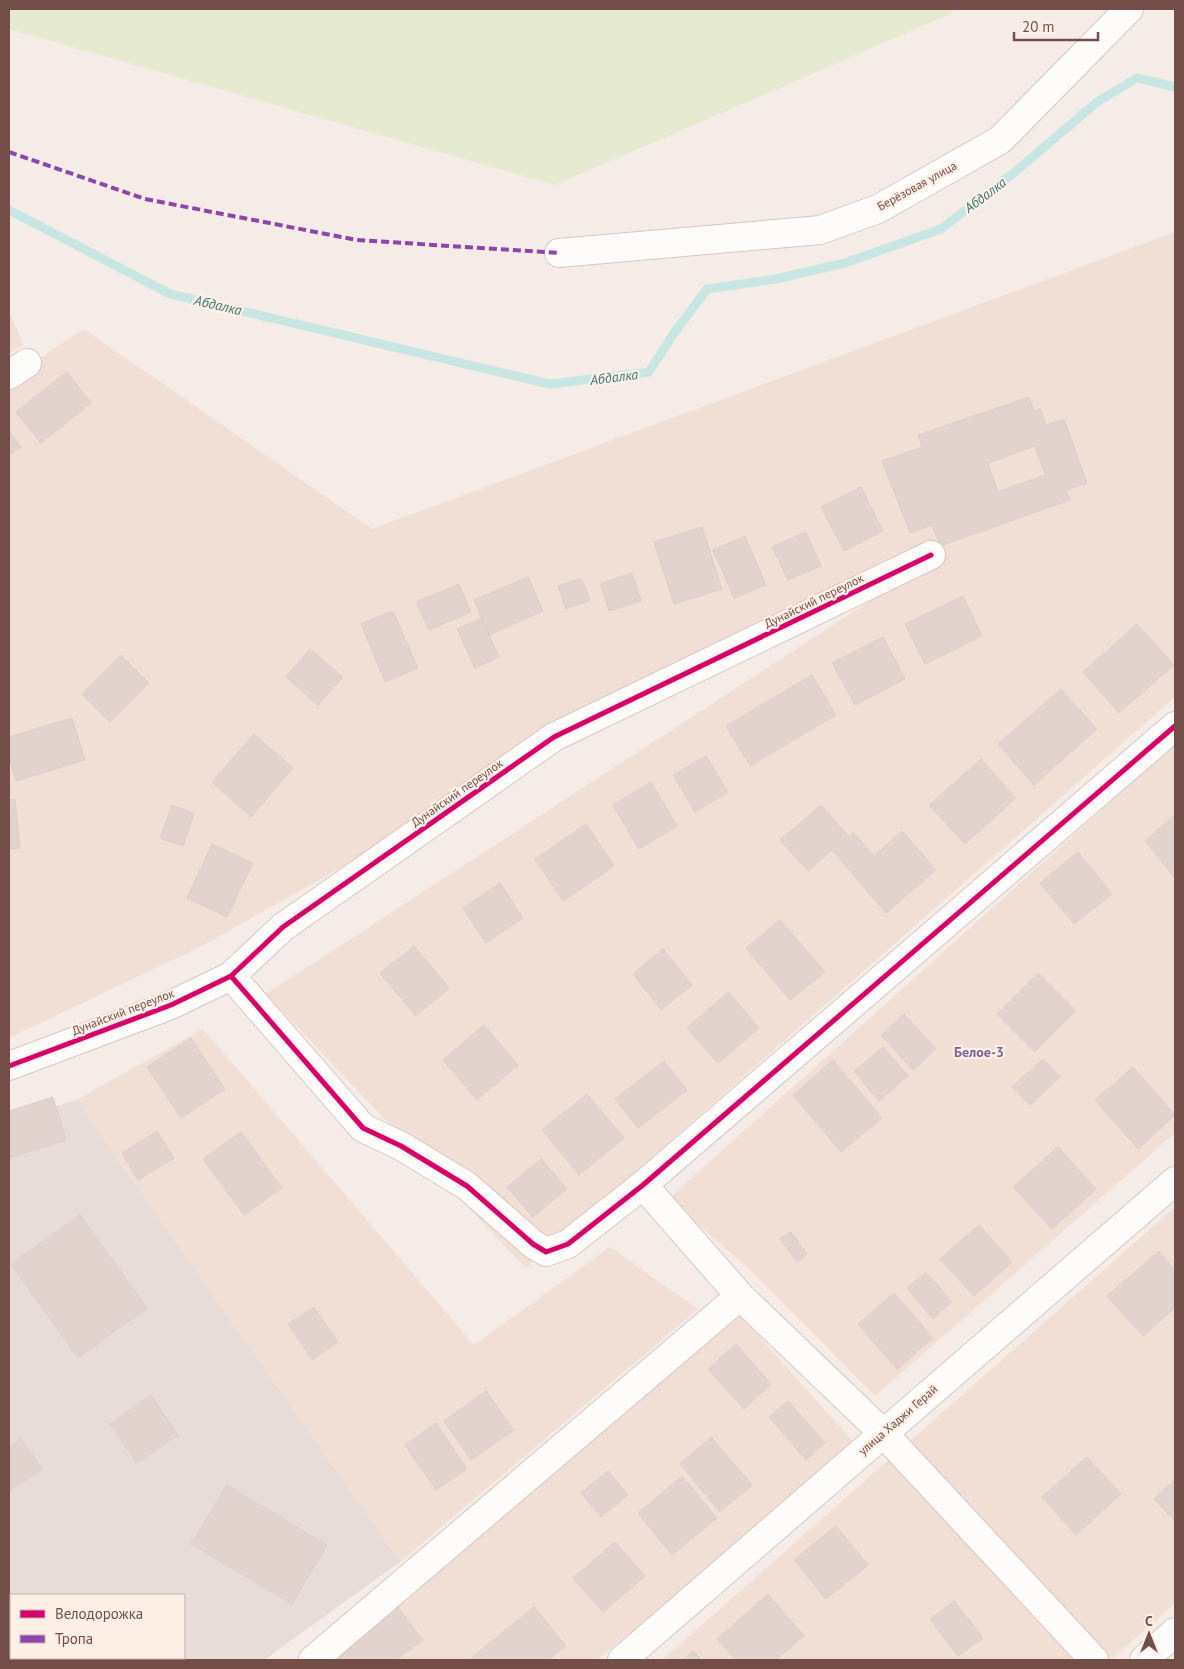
<svg xmlns="http://www.w3.org/2000/svg" width="1184" height="1669" font-family="'PT Sans',sans-serif">
	<style>
		.residential { fill: #f1ded5 }
		.industrial { fill: #e8dcd8 }
		.green { fill: #e6ead1 }
		.lines { fill: none; stroke-linecap: round; stroke-linejoin: round }
		.stream { stroke: #c8e7e4; stroke-width: 9 }
		.building { fill: #e2d3cf; stroke: #dfcec9; fill-rule: evenodd }
		.minor-casing { stroke: #d4c8c5; stroke-width: 30 }
		.minor { stroke: #fefcfb; stroke-width: 28 }
		.quiet { stroke: #8e44ad; stroke-width: 4; stroke-dasharray: 8 4; stroke-linecap: butt }
		.cycleway-casing { stroke: #fff0e7; stroke-width: 8 }
		.cycleway { stroke: #d6006c; stroke-width: 5 }
		.labels { text-anchor: middle; stroke-width: 4.5; stroke-linejoin: round; paint-order: stroke }
		.street-label { font-size: 12px; fill: #734e48; stroke: #fff0e7 }
		.water-label { font-size: 14px; font-style: italic; fill: #3c7876; stroke: #fff0e7 }
		.neighbourhood-label { font-size: 14px; font-weight: bold; fill: #7a6396; stroke: #fff0e7 }
	</style>
	<rect width="100%" height="100%" fill="#f6ece7"/>
	<path class="residential" d="M1175 232V697L526 1268 266 994 876 597 884 560 202 946 9 1038V378L84 329 372 529Z
		M9 310 23 345 9 354Z
		M1175 744V1133L875 1396 746 1266 668 1199Z
		M203 1029 474 1345 610 1247 698 1309 400 1562 76 1100Z
		M1175 1207V1603L1111 1660H662Z
		M741 1316 857 1446 597 1660H304Z"/>
	<path class="industrial" d="M76 1100 400 1562 264 1660H39L37 1658H184V1595H11V1626L9 1623V1121Z"/>
	<path class="green" d="M9 9H953L950 14 555 185 9 29Z"/>
	<g class="lines">
		<path class="stream" d="M9 210 170 294 550 384 649 372 674 333 707 289 776 279 845 263 941 229 1016 171 1097 102 1137 78 1175 87"/>
	</g>
	<path class="building" d="M67 372 91 403 41 443 16 412Z
		M1029 397 1034 411 1040 409 1046 425 1064 419 1087 483 1066 490 1070 500 940 546 932 525 910 533 882 461 922 447 918 435ZM1035 446 1045 475 998 492 988 463Z
		M9 431 21 447 9 455Z
		M861 487 883 531 844 551 821 507Z
		M702 527 722 589 674 604 654 542Z
		M806 532 821 566 788 580 772 547Z
		M745 536 766 585 734 598 713 550Z
		M632 573 641 601 609 611 600 584Z
		M528 577 543 611 489 635 474 600Z
		M581 578 590 600 566 609 558 586Z
		M459 584 471 612 429 630 416 602Z
		M963 596 982 636 925 664 905 624Z
		M393 611 418 668 385 682 361 624Z
		M481 618 499 657 475 668 457 629Z
		M1137 624 1174 665 1119 713 1083 672Z
		M883 637 905 679 855 705 832 663Z
		M310 649 343 677 318 705 286 677Z
		M121 655 149 683 110 722 82 694Z
		M812 675 836 715 750 766 726 726Z
		M1061 689 1097 729 1034 785 998 744Z
		M72 718 85 760 16 781 9 759V737Z
		M254 734 293 768 251 817 212 782Z
		M706 756 728 792 695 812 673 775Z
		M981 759 1016 798 965 844 929 805Z
		M651 782 677 826 639 849 613 805Z
		M15 799 20 848 9 849V800Z
		M172 805 194 813 183 846 160 838Z
		M821 805 849 837 853 832 874 856 902 831 936 870 886 913 832 850 808 871 780 840Z
		M1175 815V878L1145 841Z
		M586 824 614 866 563 901 535 859Z
		M212 844 253 863 227 917 187 898Z
		M1078 852 1112 894 1074 924 1040 883Z
		M500 883 523 918 486 943 463 908Z
		M780 920 825 972 790 1000 746 948Z
		M414 946 449 988 416 1016 380 973Z
		M663 949 692 985 661 1010 633 974Z
		M1038 973 1076 1011 1035 1052 997 1014Z
		M728 992 759 1028 718 1063 687 1028Z
		M904 1014 936 1049 913 1070 881 1035Z
		M484 1025 518 1065 477 1100 443 1060Z
		M191 1038 225 1089 181 1118 147 1067Z
		M883 1047 908 1076 879 1101 854 1071Z
		M1043 1059 1060 1077 1030 1105 1012 1087Z
		M833 1060 882 1118 841 1152 793 1095Z
		M664 1061 687 1090 638 1128 615 1099Z
		M1133 1067 1175 1115 1138 1149 1095 1100Z
		M587 1094 624 1138 579 1175 542 1130Z
		M53 1097 66 1140 9 1158V1111Z
		M157 1131 174 1158 138 1180 122 1153Z
		M241 1132 282 1188 244 1215 203 1159Z
		M1058 1147 1096 1189 1052 1229 1013 1187Z
		M541 1159 567 1189 533 1217 507 1187Z
		M80 1215 147 1308 78 1358 11 1264Z
		M979 1225 1012 1262 974 1296 940 1259Z
		M791 1232 807 1254 797 1262 780 1239Z
		M1159 1251 1175 1270V1308L1143 1336 1107 1296Z
		M926 1272 952 1302 933 1319 907 1288Z
		M894 1293 933 1338 897 1369 858 1324Z
		M314 1307 338 1342 312 1360 288 1324Z
		M736 1344 771 1384 744 1409 708 1369Z
		M486 1391 514 1430 471 1460 444 1421Z
		M151 1395 178 1435 137 1463 110 1424Z
		M788 1401 825 1443 806 1460 769 1417Z
		M436 1423 467 1469 436 1490 405 1445Z
		M711 1437 752 1485 720 1512 680 1464Z
		M21 1439 42 1469 9 1491V1448Z
		M1087 1457 1121 1494 1076 1535 1042 1497Z
		M608 1471 628 1495 601 1517 581 1493Z
		M682 1476 717 1518 672 1555 638 1513Z
		M1175 1479V1521L1154 1499Z
		M227 1485 327 1545 292 1604 191 1544Z
		M836 1526 868 1565 826 1599 794 1560Z
		M615 1542 645 1576 603 1612 573 1578Z
		M768 1594 804 1636 776 1660H736L717 1639Z
		M954 1601 983 1638 958 1656 930 1619Z
		M397 1606 423 1640 396 1660H328Z
		M534 1607 566 1646 548 1660H469Z
		M693 1651 702 1660H683Z
		M97 1658H129L131 1660H97Z"/>
	<g class="lines">
		<defs>
			<path id="minor" d="M559 253 820 230 878 209 1000 140 1129 9
				M9 375 27 363
				M231 976 363 1128 401 1146 467 1186 533 1244 546 1252 568 1244 643 1185 1175 726
				M9 1066 171 1005 231 976 283 927 554 737 931 555
				M643 1185 740 1296 883 1433 1094 1660
				M313 1660 740 1296
				M622 1660 1175 1181
				M1144 1660 1175 1632"/>
		</defs>
		<use href="#minor" class="minor-casing"/>
		<use href="#minor" class="minor"/>
		<path class="quiet" d="M9 152 145 199 357 240 559 253"/>
		<defs>
			<path id="cycleway" d="M231 976 363 1128 401 1146 467 1186 533 1244 546 1252 568 1244 643 1185 1175 726
				M9 1066 171 1005 231 976 283 927 554 737 931 555"/>
		</defs>
		<use href="#cycleway" class="cycleway-casing"/>
		<use href="#cycleway" class="cycleway"/>
	</g>
	<g class="labels">
		<g class="street-label">
			<text transform="translate(917 186) rotate(-29)" y="4">Берёзовая улица</text>
			<text transform="translate(814 601) rotate(-26)" y="4">Дунайский переулок</text>
			<text transform="translate(457 793) rotate(-35)" y="4">Дунайский переулок</text>
			<text transform="translate(123 1012) rotate(-21)" y="4">Дунайский переулок</text>
			<text transform="translate(898 1420) rotate(-41)" y="4">улица Хаджи Герай</text>
		</g>
		<g class="water-label">
			<text transform="translate(985 195) rotate(-37)" y="5">Абдалка</text>
			<text transform="translate(218 305) rotate(13)" y="5">Абдалка</text>
			<text transform="translate(614 377) rotate(-7)" y="5">Абдалка</text>
		</g>
		<g class="neighbourhood-label">
			<text x="979" y="1057">Белое-3</text>
		</g>
	</g>
	<rect width="1184" height="1669" fill="none" stroke="#734e48" stroke-width="20"/>
	<rect x="10" y="1594" width="175" height="65" fill="#fff0e7" stroke="#c7afa7"/>
	<rect x="20" y="1610" width="25" height="8" fill="#d6006c" stroke="#c7afa7"/>
	<text x="55" y="1619" font-size="15" fill="#734e48">Велодорожка</text>
	<rect x="20" y="1635" width="25" height="8" fill="#8e44ad" stroke="#c7afa7"/>
	<text x="55" y="1644" font-size="15" fill="#734e48">Тропа</text>
	<g transform="translate(1149 1634)" stroke="#fff0e7" stroke-width="4" paint-order="stroke">
	<path d="M0-4L9 19L0 12L-9 19Z" fill="#734e48"/>
	<text y="-8" font-size="14" font-weight="bold" text-anchor="middle" fill="#734e48">С</text>
	</g>
	<path d="M1014 32v8h84v-8" fill="none" stroke="#734e48" stroke-width="2.5"/>
	<text x="1022" y="32" font-size="15" fill="#734e48" stroke="#fff0e7" stroke-width="4" paint-order="stroke">20 m</text>
</svg>
